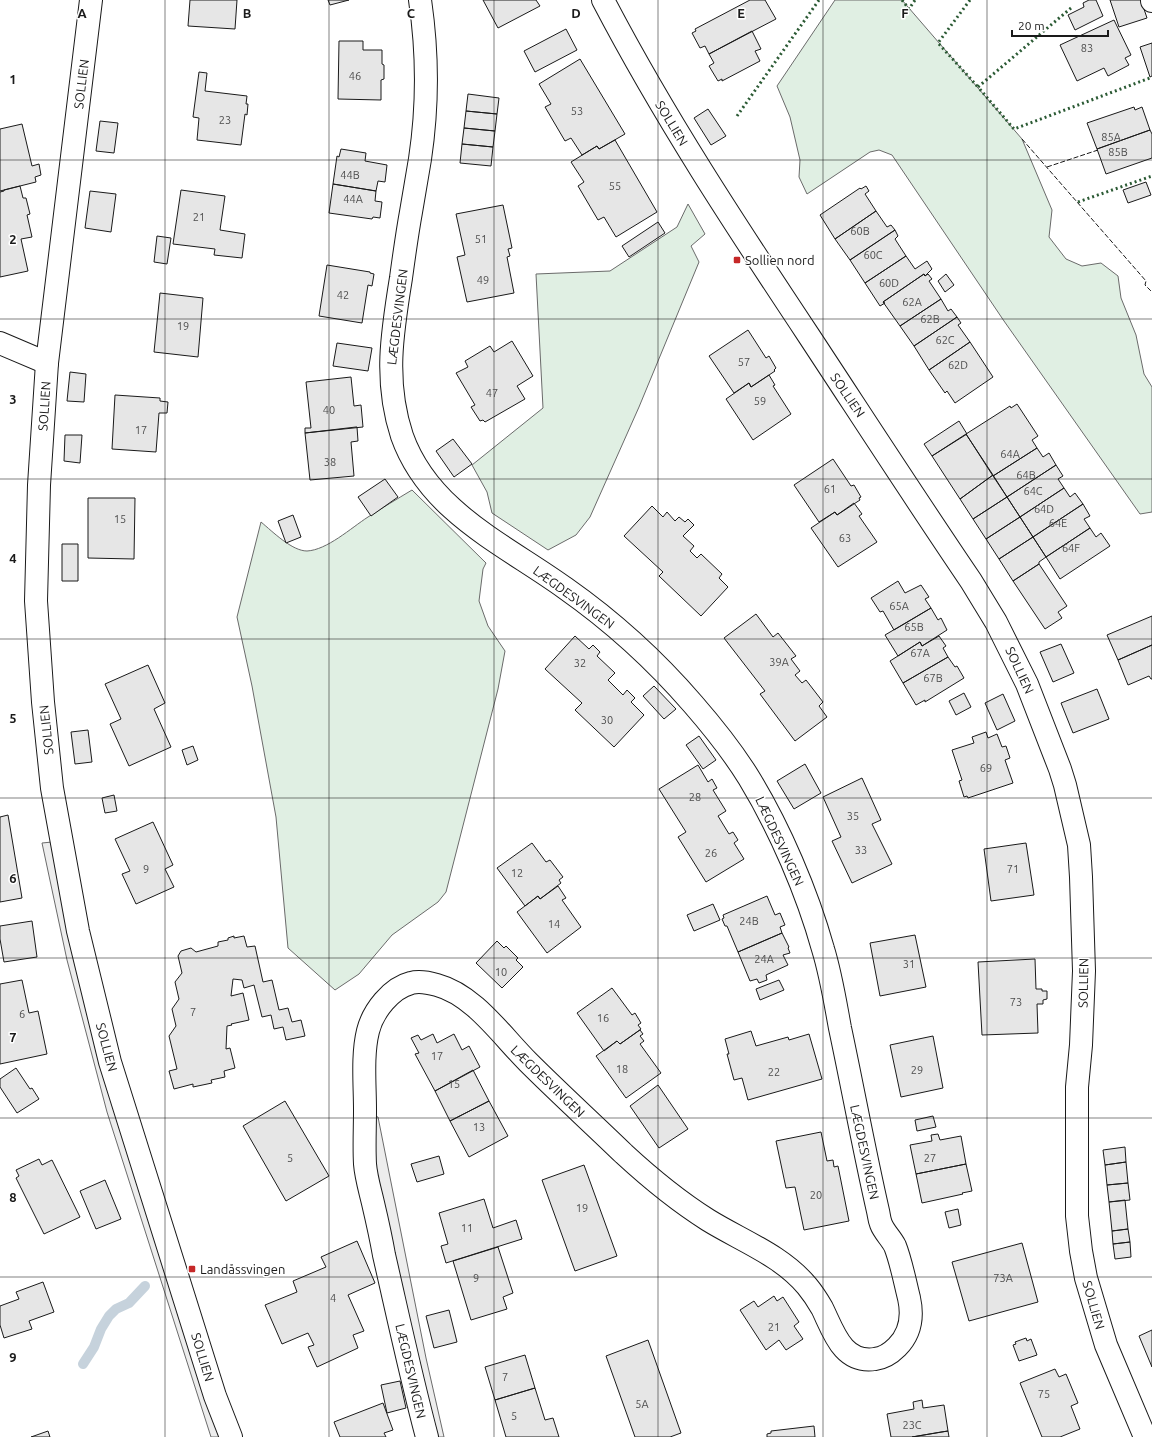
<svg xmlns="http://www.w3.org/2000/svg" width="1152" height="1437" font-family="Ubuntu,sans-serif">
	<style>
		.green { fill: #e0efe3; stroke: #6a6a6a }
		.parking { fill: #ededed; stroke: #6a6a6a }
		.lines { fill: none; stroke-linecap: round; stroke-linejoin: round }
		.stream { stroke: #c6d2dc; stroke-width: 10 }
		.building { fill: #e6e6e6; stroke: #1a1a1a }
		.street-casing { stroke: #1a1a1a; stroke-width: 24 }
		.secondary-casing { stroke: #1a1a1a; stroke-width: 24 }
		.street { stroke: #fff; stroke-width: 22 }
		.secondary { stroke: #fff; stroke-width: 22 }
		.hedge { stroke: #2b5a34; stroke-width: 3; stroke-dasharray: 2 3; stroke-linecap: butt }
		.fence { stroke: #1a1a1a; stroke-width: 1; stroke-dasharray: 5 2; stroke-linecap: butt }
		.grid { fill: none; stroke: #1a1a1a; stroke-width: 1; stroke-opacity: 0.55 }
		.poi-dot { fill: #c62828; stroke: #fff; stroke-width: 1.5 }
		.labels { text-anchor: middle; stroke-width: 3; stroke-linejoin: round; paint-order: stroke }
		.number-label { font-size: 11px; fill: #4d4d4d }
		.street-label { font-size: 13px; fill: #1a1a1a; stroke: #fff }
		.poi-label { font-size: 13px; fill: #1a1a1a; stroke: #fff; text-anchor: start }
		.grid-label { font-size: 13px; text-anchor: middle; font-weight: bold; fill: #1a1a1a; stroke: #fff; stroke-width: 3; stroke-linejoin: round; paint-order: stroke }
	</style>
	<rect width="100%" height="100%" fill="#fff"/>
	<path class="green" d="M835 0H902L1022 139 1052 210 1049 237 1066 259 1082 266 1101 263 1118 276 1121 298 1136 335 1144 374 1152 387V512L1140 514 1004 321 892 155 879 150 870 152 807 194 799 177 800 160 790 117 777 86Z
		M688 204 705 234 691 246 699 262 639 407 590 517 576 535 548 550 492 513 487 492 472 465 543 408 536 274 610 271 677 227Z
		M412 490 486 563 483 569 479 601 488 626 505 651 498 689 446 892 438 902 392 935 359 974 335 990 288 948 276 817 252 686 237 617 261 522C273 532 292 551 307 551 327 550 351 528 368 517 382 508 397 499 412 490Z"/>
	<path class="parking" d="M52 842 220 1437H211L107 1112 67 960 42 843Z
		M368 1115 378 1117 426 1358 444 1437H434L387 1235Z"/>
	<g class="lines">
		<path class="stream" d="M83 1364 94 1347 101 1329 109 1316 116 1309 129 1303 145 1286"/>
	</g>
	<path class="building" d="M190 0H237L235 29 188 26Z
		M328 0H349L330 5Z
		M483 0H536L540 6 498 28Z
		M750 0H765L776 19 709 54 705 46 700 48 692 33 696 31 695 29Z
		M1089 0H1096L1103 16 1075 30 1068 15 1084 7 1083 3Z
		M1110 0H1141L1147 18 1119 27Z
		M1114 20 1131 55 1125 58 1129 65 1108 76 1104 68 1077 81 1060 45Z
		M566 29 577 50 535 72 524 51Z
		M752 31 761 49 755 51 760 61 722 81V79L718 81 709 66 714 63 709 54Z
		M339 41H363V50H382V64L384 65V79L381 80V100L338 99Z
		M1152 43V76L1150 77 1140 47Z
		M580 59 625 134 599 149 597 146 582 155 571 138 565 141 545 107 551 104 539 84Z
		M199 72 207 73 205 91 247 96 246 104H248L247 115 245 114 241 145 197 140 199 118 193 117Z
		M468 94 499 98 497 114 466 111Z
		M1134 107 1135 110 1142 107 1150 130 1097 149 1087 123Z
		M708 109 726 136 711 145 694 118Z
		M466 111 497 114 495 131 464 128Z
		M100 121 118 123 114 153 96 151Z
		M22 124 32 166 39 164 41 175 35 177 36 182 0 191V129Z
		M464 128 495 131 493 147 462 144Z
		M1150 130 1152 134V158L1106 174 1097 149Z
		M615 140 657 212 616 237 604 217 598 220 578 186 584 182 571 162 597 146 599 149Z
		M462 144 493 147 491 166 460 163Z
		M341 149 366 153 365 161 387 165 385 182 378 181 376 191 333 184 337 156 339 157Z
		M1146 182 1151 195 1128 203 1123 190Z
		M333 184 376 191 375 201 382 202 380 218 373 217 372 219 329 213Z
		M20 186 23 198H26L30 214 27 215 32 237 21 239 28 271 0 277V192L4 191V190Z
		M866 186 869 191 865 194 876 211 835 239 820 215 860 188 861 189Z
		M181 190 225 196 220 230 245 234 242 258 214 255 215 249 173 244Z
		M90 191 116 194 111 232 85 228Z
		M503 205 512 248 508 249 510 256 507 257 514 293 467 302 457 257 465 255 456 214Z
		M876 211 887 227 891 225 895 230 850 260 835 239Z
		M658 222 665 233 629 257 622 246Z
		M895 230 898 236 895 239 906 256 865 283 850 260Z
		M157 236 171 238 167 264 154 262Z
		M906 256 915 269 927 261 932 269 925 276 924 274 883 302 885 303 880 306 865 283Z
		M327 265 370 272V273L374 274 372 286 368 285 362 323 319 316Z
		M924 274 925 276 928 274 932 279 929 281 941 299 900 326 883 302Z
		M946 274 954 285 945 292 938 281Z
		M160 293 203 298 198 357 154 352Z
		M941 299 948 311 951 309 957 317 914 346 900 326Z
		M957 317 961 323 958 325 970 342 929 370 914 346Z
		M748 330 766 358 769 356 776 368 774 370 775 371 751 387 749 383 734 393 709 356Z
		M512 341 533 376 517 386 525 399 485 422 483 420 480 421 471 407 475 405 456 373 468 367 465 361 490 346 494 352Z
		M970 342 993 377 955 403 947 391 945 393 929 370Z
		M337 343 372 348 368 371 333 366Z
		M70 372 86 374 84 402 67 401Z
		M769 375 775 385 773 386 791 414 753 440 726 399 749 383 751 387Z
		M351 377 354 406 361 405 363 427 305 433V428H311L306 382Z
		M115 395 160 398V401L168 402 167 413H159L156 452 112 449Z
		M1017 404 1038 436 1032 440 1037 448 993 476 966 434 1010 406 1011 408Z
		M959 421 967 434 932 456 924 444Z
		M356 427H357L358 441 351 442 354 476 310 480 305 433Z
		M966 434 993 475 960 499 932 456Z
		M65 435H82L80 463 64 461Z
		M453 439 472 464 454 477 436 451Z
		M1037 448 1043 457 1049 453 1056 465 1007 497 993 476Z
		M833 459 851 486 854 485 861 497 859 498 860 500 837 515 835 512 819 522 794 485Z
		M1056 465 1063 476 1058 479 1064 488 1020 517 1007 497Z
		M993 475 1007 497 973 519 960 499Z
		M385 479 398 497 371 516 358 497Z
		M1064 488 1070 497 1075 493 1083 504 1033 537 1020 517Z
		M1007 497 1020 517 986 539 973 519Z
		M88 498H135L134 559 88 558Z
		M854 503 862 514 859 516 877 542 838 567 811 528 835 512 837 515Z
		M1083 504 1090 516 1084 519 1090 528 1046 557 1033 537Z
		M652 506 663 517 667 512 675 521 679 517 685 522 688 519 694 525 683 536 694 546 690 551 697 558 701 554 722 574 719 578 728 587 701 616 659 576 663 572 624 536Z
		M293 515 301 537 286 543 278 521Z
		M1020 517 1033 537 999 559 986 539Z
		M1090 528 1096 537 1101 533 1110 546 1060 579 1046 557Z
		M1033 537 1046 557 1039 562V564L1013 581 999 559Z
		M62 544H78V581H62Z
		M1039 564 1067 606 1058 612 1062 618 1045 629 1013 581Z
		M898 581 905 593 921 585 929 597 925 599 931 608 894 630 883 611 880 612 871 598Z
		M931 608 938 620 941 618 947 630 922 646 920 642 898 656 885 635Z
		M756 614 773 637 778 633 796 656 791 659 800 671 795 675 802 683 806 680 823 702 819 706 827 717 795 741 760 694 765 691 724 638Z
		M1152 616V645L1118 660 1107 635Z
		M575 636 589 649 593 645 600 652 597 656 615 673 608 680 623 695 627 690 635 698 631 702 644 715 614 747 575 710 582 703 545 669Z
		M939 636 946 646 943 648 948 657 903 683 890 661 920 642 922 646Z
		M1061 644 1074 673 1053 682 1040 652Z
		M1152 645V679H1151L1149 676 1128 685 1118 660Z
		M948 657 955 667 957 666 964 678 925 702V700L916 705 903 683Z
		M148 665 165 703 154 709 171 747 129 766 110 724 121 719 105 684Z
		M654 686 676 709 664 719 643 696Z
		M1097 689 1109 719 1073 733 1061 703Z
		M964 693 971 707 956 715 949 701Z
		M1003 694 1015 721 997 730 985 703Z
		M88 730 92 762 75 764 71 732Z
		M986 732 988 738 997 734 1002 747 1006 746 1010 758 1005 760 1013 783 968 798 967 796 964 797 959 781 962 780 952 750 974 743 972 737Z
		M699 736 716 760 703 769 686 745Z
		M193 746 198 760 187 765 182 750Z
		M805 764 821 793 794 809 777 781Z
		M698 765 708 782 712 779 717 788 713 790 726 811 718 816 729 834 733 832 738 840 734 843 744 859 706 882 678 837 686 832 659 789Z
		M862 778 881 820 872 824 892 864 852 883 832 841 841 837 823 797Z
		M114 795 117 811 105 813 102 798Z
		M8 815 22 898 0 902V817Z
		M153 822 173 865 165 869 174 887 136 904 122 874 130 871 115 839Z
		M532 843 546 862 550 860 563 877 559 880 561 883 540 899 538 896 525 906 497 868Z
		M1026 843 1034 895 991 901 984 849Z
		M558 886 566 898 562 900 581 927 547 953 517 912 538 896 540 899Z
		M767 896 775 915 780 913 785 925 780 927 782 933 738 952 727 926H725L722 919 724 918 723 915Z
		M713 904 720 920 694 931 687 915Z
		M32 921 37 957 4 962 0 939V926Z
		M782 933 789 947 788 948 790 953 783 955 788 965 766 975 767 980 759 983 757 979 750 981 738 952Z
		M915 935 926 987 880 996 870 943Z
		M234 936V938L244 936 247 947 255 946 263 982 272 980 279 1010 288 1008 292 1022 301 1020 305 1036 286 1040 283 1027 274 1029 271 1015 262 1017 254 985 244 988 242 980 233 979 231 996 243 993 249 1020 231 1024 232 1025 227 1026 226 1049 230 1048 235 1068 224 1071 225 1077 211 1080 212 1083 193 1087V1084L174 1089 169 1071 177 1069 169 1036 176 1026 172 1009 179 999 175 982 182 973 178 956 181 951 191 948 196 952 218 946V942L228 940V938Z
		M497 941 504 948 506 946 518 958 516 960 523 967 502 988 476 963Z
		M1035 959 1036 989H1042V991H1047V999L1043 1000V1004H1037L1038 1033 982 1035 978 962Z
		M22 980 29 1013 38 1011 47 1054 0 1064V984Z
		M779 980 784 990 760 1000 756 989Z
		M612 988 632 1015 635 1013 641 1023 638 1025 641 1029 620 1044 617 1041 604 1051 577 1013Z
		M640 1030 643 1034 640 1036 644 1041 640 1044 661 1073 626 1098 596 1056 617 1041 620 1044Z
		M751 1031 756 1046 788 1037 789 1040 809 1034 822 1079 748 1100 742 1078 734 1080 727 1054H729L725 1039Z
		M433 1034 437 1043 454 1034 462 1050 469 1046 480 1067 435 1091 415 1054 419 1053 411 1038 418 1035 421 1040Z
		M933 1036 943 1088 901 1097 890 1045Z
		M16 1068 30 1089 32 1088 39 1099 17 1113 0 1087V1079Z
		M473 1070 489 1101 450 1121 435 1091Z
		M658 1085 688 1129 659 1148 630 1106Z
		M285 1101 329 1176 286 1201 243 1126Z
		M489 1101 508 1136 469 1157 450 1121Z
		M933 1116 936 1127 917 1131 915 1120Z
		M821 1132 827 1161 833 1160 834 1167 838 1166 849 1221 804 1230 795 1187 786 1188 776 1141Z
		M938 1134 940 1140 961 1136 966 1164 916 1174 910 1145 932 1141 931 1135Z
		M1125 1147 1126 1162 1105 1165 1103 1150Z
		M439 1156 444 1174 417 1182 411 1164Z
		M39 1159 42 1165 52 1160 80 1217 44 1234 16 1178 19 1176 16 1170Z
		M1126 1162 1128 1183 1107 1185 1105 1165Z
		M966 1164 972 1191 962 1193 963 1194 922 1203 916 1174Z
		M584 1165 617 1256 575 1271 542 1180Z
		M105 1180 121 1219 96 1229 80 1191Z
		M1128 1183 1130 1200 1109 1202 1107 1185Z
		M484 1199 493 1228 516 1220 522 1239 446 1263 441 1246 448 1244 439 1213Z
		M1125 1200 1128 1229 1112 1231 1109 1202Z
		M958 1209 961 1225 949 1228 945 1212Z
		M1128 1229 1130 1242 1113 1244 1112 1231Z
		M357 1241 375 1283 348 1295 364 1331 353 1335 358 1348 317 1367 308 1347 314 1345 308 1333 282 1344 265 1305 297 1292 293 1281 326 1267 321 1257Z
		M1130 1242 1131 1257 1115 1259 1113 1244Z
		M1022 1243 1038 1302 969 1321 952 1262Z
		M498 1247 513 1293 503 1297 507 1309 471 1320 453 1261Z
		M43 1282 54 1312 29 1321 32 1329 4 1338 0 1325V1306L19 1299 16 1292Z
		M774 1296 777 1301 783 1297 799 1322 794 1326 803 1339 786 1350 779 1340 766 1350 740 1310 754 1301 758 1307Z
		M449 1310 457 1342 434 1348 426 1316Z
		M1152 1330V1367L1139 1336Z
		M1026 1338 1027 1341 1031 1339 1037 1355 1019 1361 1013 1345 1016 1344 1015 1342Z
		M648 1340 681 1433 670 1437H635L606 1356Z
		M525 1355 535 1388 495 1400 485 1367Z
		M1055 1369 1059 1377 1066 1374 1078 1403 1071 1406 1080 1429 1060 1437H1042L1020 1383Z
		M400 1381 406 1408 387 1413 381 1385Z
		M535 1388 545 1420 553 1418 559 1437H506L495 1400Z
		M922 1400 923 1408 944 1405 948 1431 912 1437H891L887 1414 914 1409 913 1402Z
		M383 1403 393 1430 384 1433 386 1437H340L334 1422Z
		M814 1426 815 1437H767V1434L771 1433V1431Z
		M48 1431 50 1437H31Z
		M948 1431 949 1437H912L941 1432Z"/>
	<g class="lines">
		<defs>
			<path id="street" d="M420 0C428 54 428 106 420 159 417 177 414 194 411 212 407 234 404 256 401 278 392 333 384 382 402 436 429 512 504 544 565 588 612 621 655 660 693 704 713 727 733 752 749 778 780 829 807 892 823 949 831 975 835 1001 840 1028 853 1089 864 1150 878 1211 879 1215 879 1219 881 1224 884 1232 891 1238 895 1246 901 1261 905 1282 909 1298 913 1316 911 1333 897 1347 891 1353 884 1358 875 1359 842 1364 833 1330 822 1308 818 1301 812 1292 807 1286 781 1255 742 1241 708 1220 678 1201 650 1178 624 1154 592 1123 559 1093 528 1062 501 1035 474 995 437 985 430 983 418 981 411 983 391 988 373 1011 368 1031 362 1055 365 1085 365 1110 365 1128 364 1146 365 1164 366 1177 370 1190 373 1203 377 1220 381 1238 384 1255 398 1316 411 1377 427 1437
				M1152 0V1
				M0 343 47 363"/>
			<path id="secondary" d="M91 0 47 363 39 485 36 601 43 702 52 788 78 931 110 1062 215 1396 231 1437
				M603 0C664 117 736 226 809 336 863 418 916 500 971 581L996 622 1027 684 1060 769 1065 785 1079 845 1081 877 1084 971 1081 1045 1077 1087V1216L1081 1251 1086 1278 1106 1345 1145 1437"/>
		</defs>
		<use href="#street" class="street-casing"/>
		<use href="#secondary" class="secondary-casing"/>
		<use href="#street" class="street"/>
		<use href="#secondary" class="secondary"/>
		<path class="hedge" d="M902 0 909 9 915 0
			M970 0 938 43 978 87
			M1071 8 978 87 1014 129 1150 78
			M737 116 819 0
			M1078 202 1152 176"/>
		<path class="fence" d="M1022 139 1146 281 1145 285 1152 292
			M1047 167 1098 150"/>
	</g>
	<path class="grid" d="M165 0V1437M329 0V1437M494 0V1437M658 0V1437M823 0V1437M987 0V1437M0 160H1152M0 319H1152M0 479H1152M0 639H1152M0 798H1152M0 958H1152M0 1118H1152M0 1277H1152"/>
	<g class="poi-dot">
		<rect x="733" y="256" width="8" height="8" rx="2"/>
		<rect x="188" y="1265" width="8" height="8" rx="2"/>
	</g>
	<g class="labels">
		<g class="number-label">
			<text x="1087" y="52">83</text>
			<text x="355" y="80">46</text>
			<text x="577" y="115">53</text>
			<text x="225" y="124">23</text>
			<text x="1111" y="141">85A</text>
			<text x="1118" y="156">85B</text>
			<text x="350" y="179">44B</text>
			<text x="615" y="190">55</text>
			<text x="353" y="203">44A</text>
			<text x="199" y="221">21</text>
			<text x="860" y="235">60B</text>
			<text x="481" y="243">51</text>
			<text x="873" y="259">60C</text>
			<text x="483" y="284">49</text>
			<text x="889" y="287">60D</text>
			<text x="343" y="299">42</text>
			<text x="912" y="306">62A</text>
			<text x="930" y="323">62B</text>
			<text x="183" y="330">19</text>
			<text x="945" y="344">62C</text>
			<text x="744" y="366">57</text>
			<text x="958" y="369">62D</text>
			<text x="492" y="397">47</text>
			<text x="760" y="405">59</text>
			<text x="329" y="414">40</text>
			<text x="141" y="434">17</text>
			<text x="1010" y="458">64A</text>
			<text x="330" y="466">38</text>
			<text x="1026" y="479">64B</text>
			<text x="830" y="493">61</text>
			<text x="1033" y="495">64C</text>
			<text x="1044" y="513">64D</text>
			<text x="120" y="523">15</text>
			<text x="1058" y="527">64E</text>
			<text x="845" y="542">63</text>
			<text x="1071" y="552">64F</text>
			<text x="899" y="610">65A</text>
			<text x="914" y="631">65B</text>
			<text x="920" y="657">67A</text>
			<text x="779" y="666">39A</text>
			<text x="580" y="667">32</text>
			<text x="933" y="682">67B</text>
			<text x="607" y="724">30</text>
			<text x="986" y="772">69</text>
			<text x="695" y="801">28</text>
			<text x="853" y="820">35</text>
			<text x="861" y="854">33</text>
			<text x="711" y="857">26</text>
			<text x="146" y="873">9</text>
			<text x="1013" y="873">71</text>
			<text x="517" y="877">12</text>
			<text x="749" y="925">24B</text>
			<text x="554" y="928">14</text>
			<text x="764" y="963">24A</text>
			<text x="909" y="968">31</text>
			<text x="501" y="976">10</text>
			<text x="1016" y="1006">73</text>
			<text x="193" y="1016">7</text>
			<text x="22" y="1018">6</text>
			<text x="603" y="1022">16</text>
			<text x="437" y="1060">17</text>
			<text x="622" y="1073">18</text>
			<text x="917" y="1074">29</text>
			<text x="774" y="1076">22</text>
			<text x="454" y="1088">15</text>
			<text x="479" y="1131">13</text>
			<text x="290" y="1162">5</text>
			<text x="930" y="1162">27</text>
			<text x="816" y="1199">20</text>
			<text x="582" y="1212">19</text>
			<text x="467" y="1232">11</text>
			<text x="476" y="1282">9</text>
			<text x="1003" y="1282">73A</text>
			<text x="333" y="1302">4</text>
			<text x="774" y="1331">21</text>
			<text x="505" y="1381">7</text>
			<text x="1044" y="1398">75</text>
			<text x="642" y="1408">5A</text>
			<text x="514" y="1420">5</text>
			<text x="912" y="1429">23C</text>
		</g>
		<g class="street-label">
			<text transform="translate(81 84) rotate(-83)" y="5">SOLLIEN</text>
			<text transform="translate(672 123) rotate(59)" y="5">SOLLIEN</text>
			<text transform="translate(397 317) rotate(-83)" y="5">LÆGDESVINGEN</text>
			<text transform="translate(848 395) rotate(56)" y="5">SOLLIEN</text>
			<text transform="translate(44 406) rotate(-86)" y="5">SOLLIEN</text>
			<text transform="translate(574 597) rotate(36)" y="5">LÆGDESVINGEN</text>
			<text transform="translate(1020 670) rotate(65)" y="5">SOLLIEN</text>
			<text transform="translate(46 730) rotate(-96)" y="5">SOLLIEN</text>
			<text transform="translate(780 841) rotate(65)" y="5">LÆGDESVINGEN</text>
			<text transform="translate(1083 983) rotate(-89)" y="5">SOLLIEN</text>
			<text transform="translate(107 1047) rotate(75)" y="5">SOLLIEN</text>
			<text transform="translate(548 1081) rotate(44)" y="5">LÆGDESVINGEN</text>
			<text transform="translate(865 1152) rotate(78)" y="5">LÆGDESVINGEN</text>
			<text transform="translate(1094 1305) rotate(74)" y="5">SOLLIEN</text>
			<text transform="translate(203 1357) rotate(73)" y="5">SOLLIEN</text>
			<text transform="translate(411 1371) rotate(77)" y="5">LÆGDESVINGEN</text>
		</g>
		<g class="poi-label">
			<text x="745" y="265">Sollien nord</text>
			<text x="200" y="1274">Landåssvingen</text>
		</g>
	</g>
	<g class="grid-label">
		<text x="82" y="18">A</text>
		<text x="247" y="18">B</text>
		<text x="411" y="18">C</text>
		<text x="576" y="18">D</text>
		<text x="741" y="18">E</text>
		<text x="905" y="18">F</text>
		<text x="13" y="84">1</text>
		<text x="13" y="244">2</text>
		<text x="13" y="404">3</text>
		<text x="13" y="563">4</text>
		<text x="13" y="723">5</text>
		<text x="13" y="883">6</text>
		<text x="13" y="1042">7</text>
		<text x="13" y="1202">8</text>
		<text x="13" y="1362">9</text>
	</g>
	<path d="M1012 30v6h96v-6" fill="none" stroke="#1a1a1a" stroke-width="2"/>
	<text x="1018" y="30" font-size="12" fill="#1a1a1a" stroke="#ffffff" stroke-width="3" paint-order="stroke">20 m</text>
</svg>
